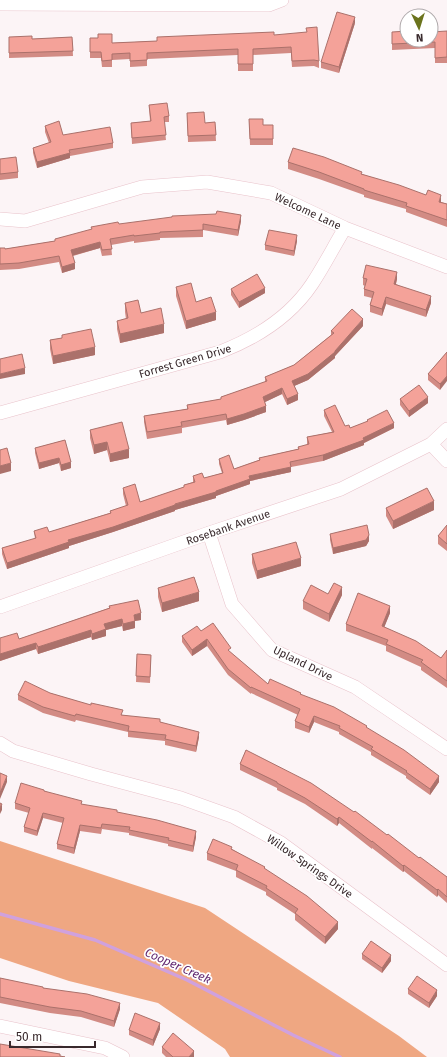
<svg xmlns="http://www.w3.org/2000/svg" width="447" height="1057" font-family="'Fira Sans',sans-serif">
	<style>
		.forest { fill: #efa782 }
		.lines { fill: none; stroke-linecap: round; stroke-linejoin: round }
		.stream { stroke: #d0a1dd; stroke-width: 3.5 }
		.street-casing { stroke: #e9c3cb; stroke-width: 14 }
		.street { stroke: #fff; stroke-width: 13 }
		.wall { fill: #d28b84 }
		.shaded-wall { fill: #ab716b }
		.building { fill: #f4a299; stroke: #ab716b }
		.labels { text-anchor: middle; stroke-width: 3.5; stroke-linejoin: round; paint-order: stroke }
		.street-label { font-size: 11px; fill: #38292c; stroke: #fff }
		.water-label { font-size: 12px; font-style: italic; fill: #632a72; stroke: #fff }
	</style>
	<rect width="100%" height="100%" fill="#fcf4f6"/>
	<path class="forest" d="M0 841 205 908 399 1036 427 1057H230L225 1049 158 1003 69 981 0 958Z"/>
	<g class="lines">
		<path class="stream" d="M0 914 95 940 187 980 293 1035 340 1057"/>
		<defs>
			<path id="street" d="M0 4 269 5 282 0
				M0 219 25 221 142 187 207 182 271 193 345 228 447 267
				M0 413 220 352C256 338 290 317 312 284 324 266 334 246 345 228
				M431 444 447 461
				M209 533 232 604 272 650 355 687 447 749
				M0 607 209 533 341 489 431 444 447 429
				M0 743 13 751 91 774 181 798 234 817 281 843 447 965
				M0 1026 105 1048 123 1057"/>
		</defs>
		<use href="#street" class="street-casing"/>
		<use href="#street" class="street"/>
	</g>
	<path class="wall" d="M355 23 339 73 321 68V62Z
		M447 31V63H435V48L392 50V32L407 40Z
		M274 35 319 61V68L314 66 292 67 291 53 253 55V71H238V55L147 59V66L130 67V59L112 60V67H102L101 58H90V38L112 43 157 41Z
		M9 37 32 39 72 37 73 56 9 58Z
		M149 105 169 116V122H164L166 140 132 144 131 123 150 121Z
		M187 113 205 123 215 122 216 141 188 142Z
		M249 119 263 125H273V145H250Z
		M45 126 63 135 113 143V148L70 156V158L37 168 33 153V148L49 143 45 132Z
		M0 159 18 172V178L0 180Z
		M288 162 362 174 447 204V227L406 212V209L364 197V195L319 179 288 169Z
		M241 221 238 236 203 230V237L160 238V240L134 243V241L111 245 112 255 102 256 100 248 73 256 75 269 62 273 59 262 19 269 0 270V248L5 249 55 241V239L119 224Z
		M297 241 294 256 265 250V245Z
		M363 278 397 279 396 284 431 303 426 317 386 304 382 316 370 312V305L372 298 364 296V289L365 286 363 285Z
		M176 287 196 302 216 320 186 329 176 296Z
		M231 289 265 293 239 308 231 295Z
		M125 303 141 313 164 333 120 343 117 329V321L126 319 125 312Z
		M363 326 335 356V358L308 380 294 386 298 400 287 405 282 394 265 402 266 412 244 420 227 425 226 420 182 428V433L147 439 144 422V416L187 409V405L221 399V397L265 382V377L294 365 331 335V331Z
		M62 335 95 355 53 364 50 349V340L62 338Z
		M447 352 440 390 428 380V374Z
		M400 399 428 403 409 417 400 405Z
		M324 410 345 426 350 428 367 422V420L394 428 364 443V445L323 461 291 467V472L250 481V484L216 496V498L175 510V511L113 532 69 546V548L7 569 2 554V548L35 539 34 531 49 532 110 513V511L126 506 123 494V488L140 502 184 487V485L193 482V476L204 478 222 473 219 464V459L234 469 259 460V458L298 449V447L307 445V437L332 432 324 416Z
		M90 430 129 458 110 462 107 450 94 454 90 438Z
		M65 440 71 468 61 471 59 463 39 469 35 453V448Z
		M386 508 434 510 393 529 386 516Z
		M447 525V551L438 544V536Z
		M330 534 369 541 366 546 333 554 330 540Z
		M252 554 301 566 257 579 252 563Z
		M158 588 199 601 162 612 158 597Z
		M328 594 342 595 329 622 303 609V601Z
		M109 606 141 620 135 621V628L123 631 122 626 106 630V636L92 640 91 637 38 654 36 649 0 661V638L19 639 109 608Z
		M390 613 384 627 441 658 447 650V688L421 670V667L386 651V646L346 631V624Z
		M201 631 231 653 268 684 301 695 367 728 439 782 430 795 406 778V776L371 755V752L339 734V732L314 722 309 733 295 728V721L298 715 251 693V694L228 675 207 646 192 656 182 642V636Z
		M137 654 151 655 150 683 136 682Z
		M50 693 123 715 160 722 199 737 196 752 165 745V741L128 737V732L76 720 75 722 43 713 18 700V695Z
		M246 750 419 858 447 877V903L438 895 437 897 404 871 403 872 372 848V849L339 823 337 826 305 804 277 790V788L240 770V764Z
		M44 791 82 805 117 812 196 837 193 852 168 846V844L129 835V833L102 829 101 834 80 831 74 854 57 849V844L63 823 43 818 37 836 24 832V827L29 813 15 809V803Z
		M232 849 265 869 338 929 325 944 295 920V914L266 895V892L236 877V871L207 860V853Z
		M362 954 391 961 382 973 362 959Z
		M0 978 43 988 120 1009 114 1027 81 1017 50 1013 0 1003Z
		M408 989 437 996 429 1008 408 994Z
		M160 1029 153 1046 129 1035V1030Z
		M162 1047 194 1056V1057H166L162 1053Z"/>
	<path class="shaded-wall" d="M355 17V23L339 73V67Z
		M70 153V158L37 168V162Z
		M441 195V202L439 208V202Z
		M241 215V221L238 236V230Z
		M297 235V241L294 256V251Z
		M100 242V248L71 256V250Z
		M75 263V269L62 273V267Z
		M397 272V279L394 291V284Z
		M265 288V293L239 308V302Z
		M431 296V303L426 317V310Z
		M386 297V304L382 316V309Z
		M216 312V320L186 329V321Z
		M363 319V326L335 356V358L308 380 292 387V381L335 351Z
		M164 324V333L120 343V334Z
		M95 347V355L53 364V356Z
		M25 368V374L0 379V374Z
		M447 376V381L440 390V384Z
		M282 388V394L263 403V397Z
		M298 394V400L287 405V399Z
		M428 397V403L409 417V411Z
		M266 406V412L244 420 227 425V419Z
		M394 423V428L364 443V445L323 461V455L363 438Z
		M107 442V450L94 454V445Z
		M129 449V458L110 462V454Z
		M59 458V463L39 469V463Z
		M71 462V468L61 471V465Z
		M11 463V471L0 474V466Z
		M291 467V472L250 481V484L216 496V498L175 510V511L113 532 69 546V548L7 569V563L68 540 216 491 249 476Z
		M434 501V510L393 529V521Z
		M369 535V541L366 546 333 554V548Z
		M301 558V566L257 579V571Z
		M342 587V595L329 622V614Z
		M199 592V601L162 612V603Z
		M390 606V613L382 633V626Z
		M141 613V620L134 621V615Z
		M122 619V626L106 630V636L92 640V634L104 624Z
		M135 621V628L123 631V624Z
		M91 630V637L38 654V647Z
		M207 639V646L192 656V650Z
		M36 643V649L0 661V654Z
		M314 716V722L309 733V727Z
		M199 732V737L196 752V746Z
		M7 776V782L0 799V793Z
		M439 776V782L430 795V789Z
		M2 804V810L0 814V808Z
		M43 813V818L37 836V831Z
		M339 817V823L337 826V819Z
		M80 825V831L74 854V848Z
		M196 831V837L193 852V846Z
		M404 865V871L403 872V866Z
		M438 889V895L437 897V890Z
		M338 922V929L325 944V937Z
		M391 955V961L382 973V968Z
		M437 990V996L429 1008V1003Z
		M120 1003V1009L114 1027V1021Z
		M160 1023V1029L153 1046V1040Z
		M194 1051V1057H189Z"/>
	<path class="building" d="M337 12 355 17 339 67 321 62Z
		M317 27 319 61 314 60 292 61 291 47 253 49V64H238V49L147 53V60L130 61V53L112 54V60L102 61 101 52H90V38H98V34H112V43L157 41V37L274 32V35L307 32 306 28Z
		M407 31V40H431V32L447 31V57L435 58V42L392 44V32Z
		M32 36V39L72 37 73 51 9 53V37Z
		M167 103 169 116 164 117 166 135 132 138 131 123 151 121 149 105Z
		M204 112 205 123 215 122 216 135 188 136 187 113Z
		M249 119H263V125H273V139H250Z
		M59 121 63 135 110 127 113 143 69 150 70 153 37 162 33 148 51 142 45 126Z
		M293 148 324 157 362 172 361 174 399 185 426 195 428 190 441 195 439 202 447 204V220L406 206 407 203 364 190V189L319 172 288 162Z
		M16 157 18 172 0 174V159Z
		M217 211 241 215 238 230 203 224V230L160 232V233L134 236V235L110 239 112 249 102 250 100 242 71 250 75 263 62 267 59 256 19 263 0 264V248H5V249L55 241V239L92 229 91 227 118 222 119 224 172 217V216L216 214Z
		M269 230 297 235 294 251 265 245Z
		M366 265 397 272 394 284 431 296 426 310 386 297 382 309 370 305 374 292 364 289 367 279 363 278Z
		M257 274 265 288 239 302 231 289Z
		M191 283 196 302 211 297 216 312 186 321 176 287Z
		M138 300 141 313 161 308 164 324 120 334 117 321 128 318 125 303Z
		M352 309 363 319 335 351V352L308 374 292 381 298 394 287 399 282 388 263 397 266 406 244 414 227 419 226 414 181 422 182 426 147 432 144 416 188 409 187 405 221 399V397L267 381 265 377 294 365 334 333 331 331Z
		M91 329 95 347 53 356 50 340 62 338V335Z
		M447 352V376L440 384 428 374Z
		M22 354 25 368 0 374V359Z
		M419 385 428 397 409 411 400 399Z
		M335 405 345 426 349 425 350 428 368 421 367 420 387 410 394 423 363 438 364 440 323 455 290 462 291 467 249 476 250 479 216 491V492L175 504V505L113 527 68 540 69 542 7 563 2 548 36 538 34 531 47 527 49 532 111 513 110 511 128 505 123 488 135 484 140 502 184 487V485L195 482 193 476 202 473 204 478 223 473 219 459 229 455 234 469 260 460 259 458 299 449 298 447 309 444 307 437 334 432 324 410Z
		M122 422 129 449 110 454 107 442 94 445 90 430Z
		M65 440 71 462 61 465 59 458 39 463 35 448Z
		M7 448 11 463 0 466V450Z
		M427 488 434 501 393 521 386 508Z
		M367 525 369 535 366 540 333 548 330 534Z
		M447 525V544L438 536Z
		M296 542 301 558 257 571 252 554Z
		M194 577 199 592 162 603 158 588Z
		M334 583 342 587 329 614 303 601 311 585 328 594Z
		M358 593 390 606 382 626 416 641 441 658 447 650V681L421 662 423 660 386 644 388 640 346 624Z
		M138 600 141 613 134 615 135 621 123 624 122 619 104 624 106 629 92 634 91 630 38 647 36 643 0 654V638L17 633 19 639 110 608 109 606Z
		M213 623 231 648 228 650 268 684 270 679 301 693 300 694 334 707 367 726 366 727 404 750 439 776 430 789 406 772 407 771 371 749 373 747 339 728 340 726 314 716 309 727 295 721 300 709 251 687V688L228 669 207 639 192 650 182 636 197 626 201 631Z
		M137 654 151 655 150 677 136 676Z
		M25 681 50 693 91 705V703L123 710 121 715 160 719V722L199 732 196 746 165 739 166 735 128 731 129 726 76 714 75 716 43 707 18 695Z
		M246 750 311 783 354 812 355 811 387 835 388 834 419 858 420 857 447 877V897L438 889 437 890 404 865 403 866 372 841V842L339 817 337 819 305 798 277 783V782L240 764Z
		M0 773 7 776 0 793Z
		M21 783 44 790V791L82 801 81 804 117 810V812L157 820 196 831 193 846 168 840 169 838 129 830 130 827 102 824 101 828 80 825 74 848 57 844 64 818 43 813 37 831 24 827 30 808 15 803Z
		M0 803 2 804 0 808Z
		M213 839 232 847 231 849 265 867 264 868 307 896 338 922 325 937 295 913 298 909 266 888 267 886 236 870 238 865 207 853Z
		M371 941 391 955 382 968 362 954Z
		M417 976 437 990 429 1003 408 989Z
		M0 978 43 987V988L87 994 120 1003 114 1021 81 1011 50 1007 0 997Z
		M135 1013 160 1023 153 1040 129 1030Z
		M173 1033 194 1051 189 1057H173L162 1047Z
		M0 1044 60 1054V1056L65 1057H0Z"/>
	<g class="labels">
		<g class="street-label">
			<text transform="translate(308 211) rotate(25)" y="4">Welcome Lane</text>
			<text transform="translate(185 361) rotate(-16)" y="4">Forrest Green Drive</text>
			<text transform="translate(228 527) rotate(-19)" y="4">Rosebank Avenue</text>
			<text transform="translate(303 663) rotate(26)" y="4">Upland Drive</text>
			<text transform="translate(310 866) rotate(35)" y="4">Willow Springs Drive</text>
		</g>
		<g class="water-label">
			<text transform="translate(178 966) rotate(24)" y="4">Cooper Creek</text>
		</g>
	</g>
	<g transform="translate(419 28) rotate(176)"><circle r="19" fill="#ffffff" stroke="#afa9ab"/>
	<path d="M0-3L7 15L0 10L-7 15Z" fill="#6b741d"/>
	<text y="-6" font-size="11" font-weight="bold" text-anchor="middle" fill="#38292c">N</text>
	</g>
	<path d="M10 1041v6h85v-6" fill="none" stroke="#38292c" stroke-width="2"/>
	<text x="16" y="1041" font-size="12" fill="#38292c" stroke="#ffffff" stroke-width="3" paint-order="stroke">50 m</text>
</svg>
